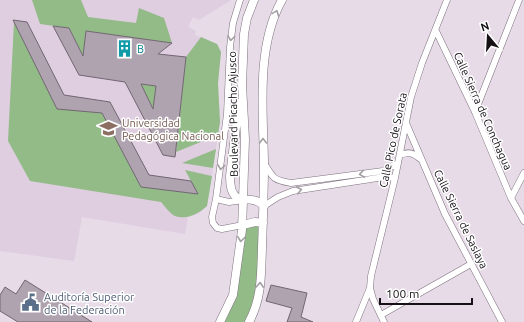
<svg xmlns="http://www.w3.org/2000/svg" width="524" height="322" font-family="Ubuntu,sans-serif">
	<style>
		.built { fill: #dfcde0 }
		.green { fill: #92bb88 }
		.building { fill: #afa3af; stroke: #716671; fill-rule: evenodd }
		.lines { fill: none; stroke-linecap: round; stroke-linejoin: round }
		.minor-casing { stroke: #7d727d; stroke-width: 7 }
		.major-casing { stroke: #7d727d; stroke-width: 9 }
		.minor { stroke: #fff; stroke-width: 6 }
		.major { stroke: #fff; stroke-width: 8 }
		.oneway { stroke: #a19fa1 }
		.labels { text-anchor: middle; stroke-width: 3; stroke-linejoin: round; paint-order: stroke }
		.culture-label { font-size: 11px; fill: #0d838f; stroke: #fff; text-anchor: start }
		.street-label { font-size: 11px; fill: #141014; stroke: #fff }
		.education-label { font-size: 11px; fill: #785e54; stroke: #fff; text-anchor: start }
		.service-label { font-size: 11px; fill: #4e5e75; stroke: #fff; text-anchor: start }
	</style>
	<rect width="100%" height="100%" fill="#e7dbe8"/>
	<path class="built" d="M0 0H231L199 20 193 17 188 27 196 31 195 35 217 44 221 52 218 83 220 122 207 206 198 214 188 217 185 234 82 217 74 261 0 251Z"/>
	<path class="green" d="M32 0H81L88 17 136 23 139 8 164 18 172 43 86 31 83 56 69 28 40 24Z
		M14 22 57 108 102 113 141 187 198 194 185 170 212 176 207 206C198 214 187 220 175 216 169 213 165 206 161 202L30 181 8 141Z
		M201 37 217 44 221 52 218 83 220 122 218 135 176 152 186 57Z
		M141 84 156 86 153 109Z
		M216 149 213 168 182 163Z
		M244 225H263L259 293 248 322H220L233 295Z"/>
	<path class="building" d="M13 20 27 22 64 95 110 102 149 175 191 181 198 194 141 187 102 113 57 109Z
		M53 26 69 28 83 56 86 31 172 43 158 54 186 57 175 157 163 155 125 82 79 75ZM141 84 156 86 153 109Z
		M25 280 92 322H18L0 311V295L5 287 16 294Z
		M271 285 307 293 301 317 313 322H287L292 308 266 301Z"/>
	<g class="lines">
		<defs>
			<path id="minor" d="M240 0 233 23 230 47 227 114 216 199 212 217 213 223 217 228 222 229 243 225
				M436 31 475 112 511 198 524 221
				M475 112 519 0
				M406 123 445 214 502 322
				M400 155C407 152 414 153 419 158
				M264 163C273 178 273 180 291 183L383 171 398 163
				M511 198 524 173
				M216 199 229 202 244 200
				M264 206 278 197 293 191 384 177 395 178
				M370 288 373 299 384 322
				M381 315 471 264
				M356 322 370 288 371 276 395 178 411 97 422 63 447 0"/>
			<path id="major" d="M239 103 230 176C230 212 250 191 264 206
				M243 225 255 222 263 223
				M220 322 233 295 242 230 245 139 242 85 244 34 247 18 254 0
				M249 322C262 298 261 275 262 248 263 219 264 190 264 161 263 110 256 46 282 0"/>
		</defs>
		<use href="#minor" class="minor-casing"/>
		<use href="#major" class="major-casing"/>
		<use href="#minor" class="minor"/>
		<use href="#major" class="major"/>
	</g>
	<defs><path id="oneway-chevron" d="M-2-3.5L2.5 0L-2 3.5" fill="none" stroke-width="1.6" stroke-linecap="round" stroke-linejoin="round"/></defs>
	<g class="oneway">
		<use href="#oneway-chevron" transform="translate(276 13) rotate(-69)"/>
		<use href="#oneway-chevron" transform="translate(231 38) rotate(97)"/>
		<use href="#oneway-chevron" transform="translate(263 141) rotate(-91)"/>
		<use href="#oneway-chevron" transform="translate(221 167) rotate(97)"/>
		<use href="#oneway-chevron" transform="translate(362 174) rotate(172)"/>
		<use href="#oneway-chevron" transform="translate(299 190) rotate(-11)"/>
		<use href="#oneway-chevron" transform="translate(241 239) rotate(97)"/>
		<use href="#oneway-chevron" transform="translate(260 285) rotate(-87)"/>
	</g>
	<defs>
		<symbol id="building-bare" viewBox="-9 -9 18 18"><path d="M-4-6H4V6H1V3H-1V6H-4ZM-2.5-4.3h1.7v1.8h-1.7ZM.8-4.3h1.7v1.8H.8ZM-2.5-1h1.7V.8h-1.7ZM.8-1h1.7V.8H.8Z" fill="#0f9aa8" stroke="#fff" stroke-width="2.5" paint-order="stroke"/></symbol>
		<symbol id="university-bare" viewBox="-9 -9 18 18"><path d="M0-5L7-2L0 1L-7-2ZM-4 1L0 2.5L4 1V4Q0 6-4 4Z" fill="#8d6e63" stroke="#fff" stroke-width="2.5" paint-order="stroke"/></symbol>
		<symbol id="civic-bare" viewBox="-9 -9 18 18"><path d="M-.6-6.5H3V-4.5H.6V-3L4-1V1h2V6H-6V1h2V-1L-.6-3ZM-1.2 2.5V6h2.4V2.5Z" fill="#5c6f8a" stroke="#fff" stroke-width="2.5" paint-order="stroke"/></symbol>
	</defs>
	<g fill-rule="evenodd">
		<use href="#building-bare" x="112" y="36" width="25" height="25"/>
		<use href="#university-bare" x="96" y="116" width="25" height="25"/>
		<use href="#civic-bare" x="18" y="290" width="25" height="25"/>
	</g>
	<g class="labels">
		<g class="culture-label">
			<text x="137" y="53">B</text>
		</g>
		<g class="street-label">
			<text transform="translate(483 111) rotate(66)" y="4">Calle Sierra de Conchagua</text>
			<text transform="translate(233 114) rotate(-91)" y="4">Boulevard Picacho Ajusco</text>
			<text transform="translate(393 140) rotate(-78)" y="4">Calle Pico de Sorata</text>
			<text transform="translate(461 219) rotate(64)" y="4">Calle Sierra de Saslaya</text>
		</g>
		<g class="education-label">
			<text x="122" y="127">Universidad<tspan x="122" dy="13">Pedagógica Nacional</tspan></text>
		</g>
		<g class="service-label">
			<text x="44" y="301">Auditoría Superior<tspan x="44" dy="13">de la Federación</tspan></text>
		</g>
	</g>
	<g transform="translate(488 36) rotate(342)" stroke="#ffffff" stroke-width="3" paint-order="stroke">
	<path d="M0-3L7 15L0 10L-7 15Z" fill="#141014"/>
	<text y="-6" font-size="11" font-weight="bold" text-anchor="middle" fill="#141014">N</text>
	</g>
	<path d="M380 298v6h92v-6" fill="none" stroke="#141014" stroke-width="2"/>
	<text x="386" y="298" font-size="12" fill="#141014" stroke="#ffffff" stroke-width="3" paint-order="stroke">100 m</text>
</svg>
